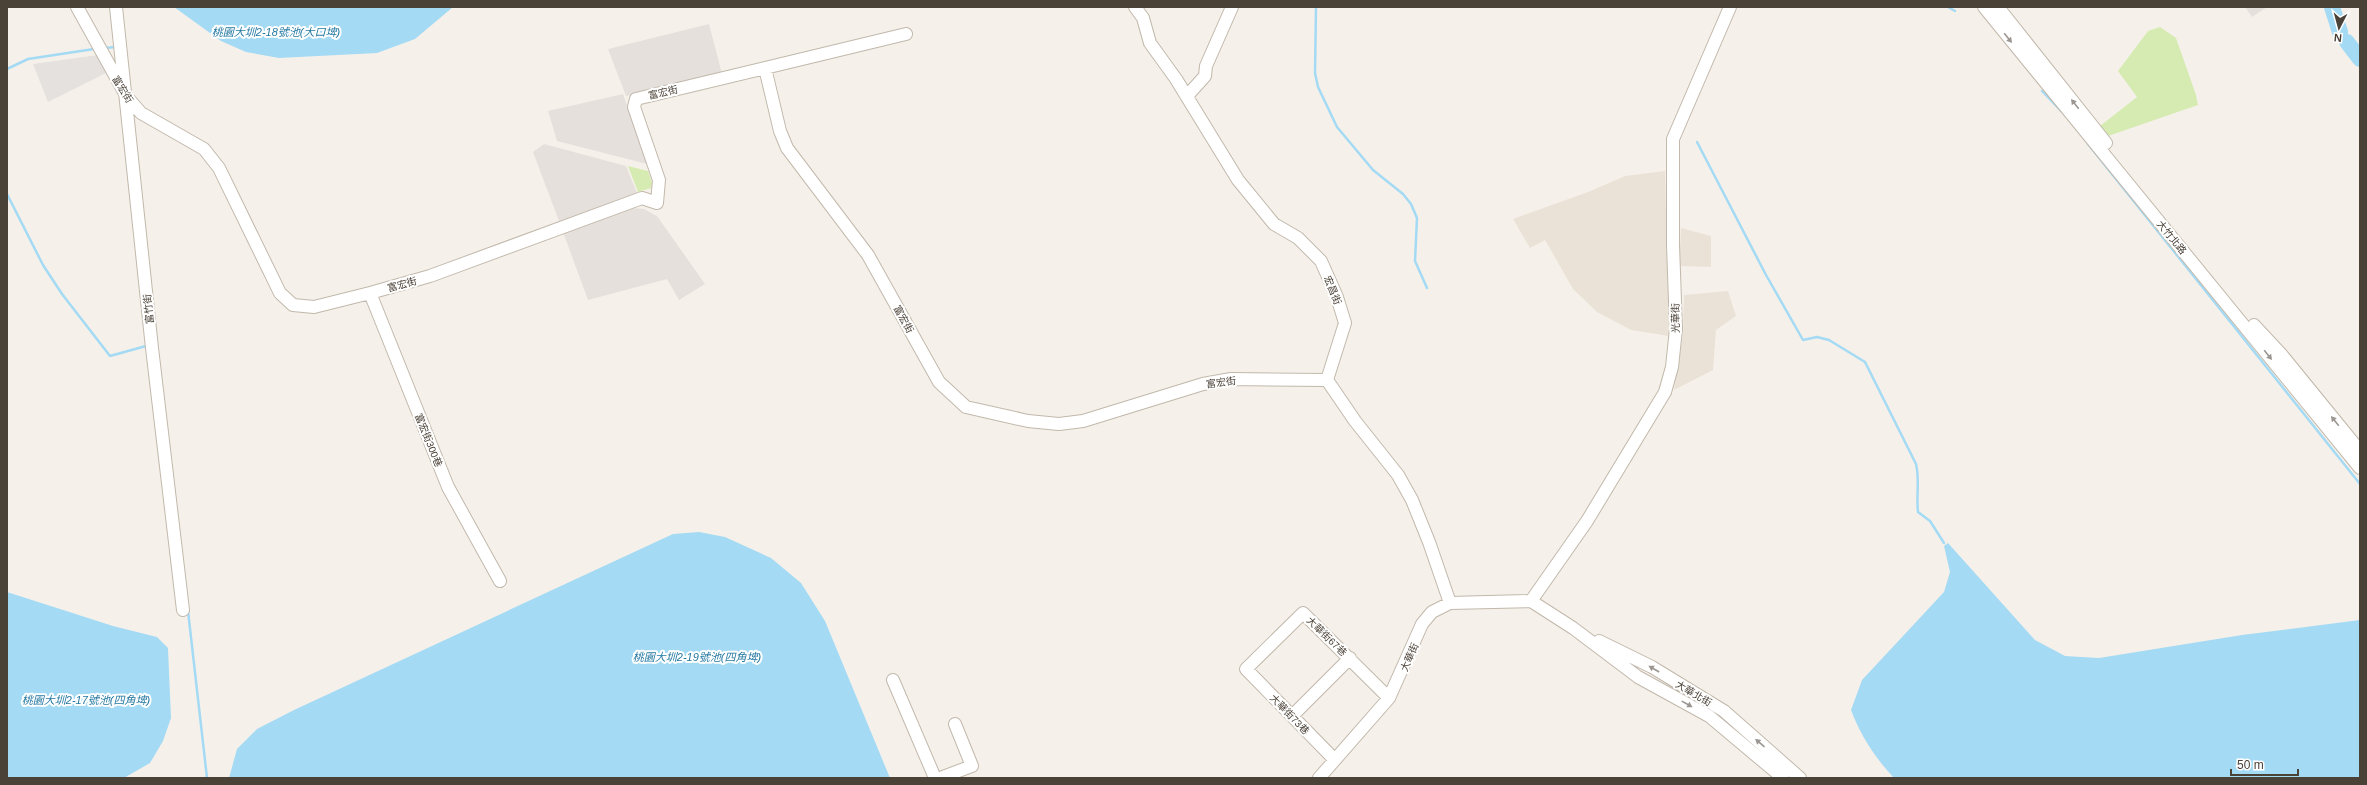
<svg xmlns="http://www.w3.org/2000/svg" width="2367" height="785" font-family="Helvetica,'Noto Sans TC',sans-serif">
	<style>
		.residential { fill: #eae2d7 }
		.industrial { fill: #e5e0db }
		.green { fill: #d6ebb1 }
		.parking { fill: #e4e1de }
		.water { fill: #a4daf4 }
		.lines { fill: none; stroke-linecap: round; stroke-linejoin: round }
		.stream { stroke: #a4daf4; stroke-width: 2.5 }
		.river { stroke: #a4daf4; stroke-width: 16 }
		.minor-casing { stroke: #c2b8ab; stroke-width: 14 }
		.minor { stroke: #fff; stroke-width: 12 }
		.oneway { fill: #9b9691 }
		.labels { text-anchor: middle; stroke-width: 4; stroke-linejoin: round; paint-order: stroke }
		.street-label { font-size: 10px; fill: #4a4137; stroke: #fff }
		.water-label { font-size: 11px; font-style: italic; fill: #2679a2; stroke: #fff }
	</style>
	<rect width="100%" height="100%" fill="#f5f1ea"/>
	<path class="residential" d="M1665 171 1669 336 1631 330 1597 312 1573 289 1545 240 1530 248 1513 219 1588 192 1625 176Z
		M1681 228 1711 236V267L1679 266Z
		M1728 291 1736 316 1716 330 1713 370 1674 390 1683 334 1684 295Z"/>
	<path class="industrial" d="M2245 7H2267L2252 17Z
		M709 24 722 74 626 96 608 49Z
		M623 94 647 164 557 141 548 111Z
		M544 144 626 166 637 193 559 221 533 152Z
		M632 208 644 209 657 216 705 284 679 300 667 279 588 300 563 232Z"/>
	<path class="green" d="M2160 27 2176 38 2196 95 2198 105 2108 136 2100 126 2137 97 2118 71 2148 31Z
		M628 166 648 171 652 183 651 188 638 192Z"/>
	<path class="parking" d="M98 55 108 72 48 102 33 64Z"/>
	<path class="water" d="M174 7H453L415 39 377 53 279 58 246 52 221 41Z
		M699 532 725 537 771 558 801 583 825 621 890 778H229L237 749 257 729 294 710 673 534Z
		M1948 543 2035 640 2065 656 2099 658 2242 635 2360 620V778H1894C1875 758 1861 736 1851 710L1862 680 1944 592 1950 572 1944 546Z
		M7 592 113 626 157 637 168 648 171 718 163 741 150 763 124 778H7Z"/>
	<g class="lines">
		<path class="stream" d="M1316 7 1315 73 1318 87 1337 127 1373 170 1403 194 1411 204 1417 218 1415 261 1427 288
			M1948 7 1955 11
			M105 48 115 47
			M7 69 28 59 94 49
			M2042 91 2064 114
			M1697 142 1766 275 1803 340 1817 337 1829 340 1865 362 1916 464C1920 480 1916 496 1918 512L1930 521 1944 543
			M2088 144 2360 484
			M7 194 43 265 62 294 110 356 146 346
			M188 611 207 778"/>
		<path class="river" d="M2332 7 2340 32
			M2347 42 2360 59"/>
		<defs>
			<path id="minor" d="M77 7 127 97 141 113 204 149 219 168 280 293 293 305 314 307 370 293 430 276 642 198 657 203 659 180 634 107 636 99 765 68 780 131 787 148 868 255 939 382 966 407 1028 421 1059 424 1083 421 1203 384 1231 379 1327 380
				M116 7 152 348 183 610
				M1135 7 1143 18 1150 43 1176 79 1238 180 1274 224 1298 238 1321 261 1337 297 1345 323 1327 380 1355 421 1398 475 1412 500 1429 542 1450 603
				M1984 7 2360 468
				M1998 7 2106 143
				M765 68 906 34
				M1187 96 1205 76 1206 66 1232 7
				M370 293 448 487 500 581
				M2254 325 2281 354 2360 451
				M1531 601 1587 521 1665 392 1672 367 1676 329 1673 245V139L1730 7
				M1531 601 1573 628 1638 677 1709 716 1783 778
				M1599 641 1652 667 1724 711 1800 778
				M893 680 935 778
				M1292 716 1350 658
				M1334 759 1246 669 1303 613 1389 698
				M940 778 972 766 955 724
				M1319 778 1389 698 1422 624 1432 612 1450 603 1531 601"/>
		</defs>
		<use href="#minor" class="minor-casing"/>
		<use href="#minor" class="minor"/>
	</g>
	<defs><path id="oneway-solid" d="M-6-.8H1V-3.2L6.5 0L1 3.2V.8H-6Z"/></defs>
	<g class="oneway">
		<use href="#oneway-solid" transform="translate(2008 38) rotate(51)"/>
		<use href="#oneway-solid" transform="translate(2075 104) rotate(-128)"/>
		<use href="#oneway-solid" transform="translate(2268 355) rotate(51)"/>
		<use href="#oneway-solid" transform="translate(2335 421) rotate(-129)"/>
		<use href="#oneway-solid" transform="translate(1654 669) rotate(-150)"/>
		<use href="#oneway-solid" transform="translate(1687 704) rotate(29)"/>
		<use href="#oneway-solid" transform="translate(1760 743) rotate(-139)"/>
	</g>
	<g class="labels">
		<g class="street-label">
			<text transform="translate(123 89) rotate(58)" y="4">富宏街</text>
			<text transform="translate(663 92) rotate(-13)" y="4">富宏街</text>
			<text transform="translate(2172 237) rotate(51)" y="4">大竹北路</text>
			<text transform="translate(402 284) rotate(-15)" y="4">富宏街</text>
			<text transform="translate(1333 290) rotate(68)" y="4">宏昌街</text>
			<text transform="translate(148 309) rotate(-96)" y="4">富竹街</text>
			<text transform="translate(1675 318) rotate(-91)" y="4">光華街</text>
			<text transform="translate(904 319) rotate(61)" y="4">富宏街</text>
			<text transform="translate(1221 382) rotate(-7)" y="4">富宏街</text>
			<text transform="translate(429 440) rotate(68)" y="4">富宏街300巷</text>
			<text transform="translate(1327 636) rotate(44)" y="4">大華街67巷</text>
			<text transform="translate(1409 657) rotate(-67)" y="4">大華街</text>
			<text transform="translate(1694 693) rotate(31)" y="4">大華北街</text>
			<text transform="translate(1290 714) rotate(46)" y="4">大華街73巷</text>
		</g>
		<g class="water-label">
			<text x="276" y="36">桃園大圳2-18號池(大口埤)</text>
			<text x="697" y="661">桃園大圳2-19號池(四角埤)</text>
			<text x="86" y="704">桃園大圳2-17號池(四角埤)</text>
		</g>
	</g>
	<rect width="2367" height="785" fill="none" stroke="#4a4137" stroke-width="16"/>
	<g transform="translate(2339 28) rotate(186)" stroke="#ffffff" stroke-width="3" paint-order="stroke">
	<path d="M0-3L7 15L0 10L-7 15Z" fill="#4a4137"/>
	<text y="-6" font-size="11" font-weight="bold" text-anchor="middle" fill="#4a4137">N</text>
	</g>
	<path d="M2231 769v6h67v-6" fill="none" stroke="#4a4137" stroke-width="2"/>
	<text x="2237" y="769" font-size="12" fill="#4a4137" stroke="#ffffff" stroke-width="3" paint-order="stroke">50 m</text>
</svg>
